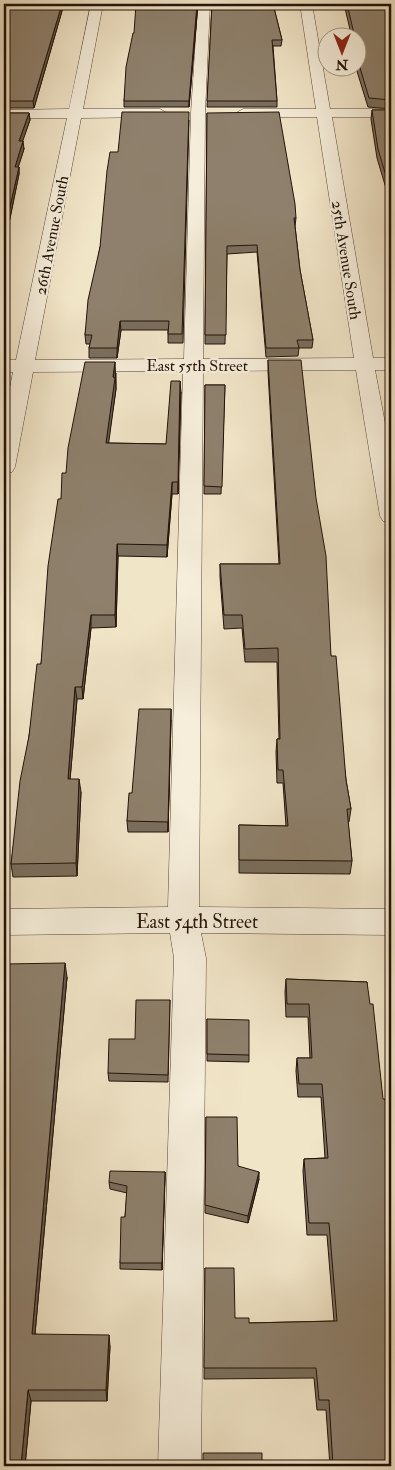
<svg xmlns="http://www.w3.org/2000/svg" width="395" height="1470" font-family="'IM FELL Double Pica',serif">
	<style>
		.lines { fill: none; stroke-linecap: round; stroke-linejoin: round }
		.minor-casing { stroke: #564739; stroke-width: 1 }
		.minor { fill: #f6eedb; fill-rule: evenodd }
		.wall { fill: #7a6e5d; stroke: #221209 }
		.shaded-wall { fill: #635a4c; stroke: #221209 }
		.building { fill: #8e806c; stroke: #221209 }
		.labels { text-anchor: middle; stroke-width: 4.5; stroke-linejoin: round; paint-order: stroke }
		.far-street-label { font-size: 16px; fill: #221209; stroke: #f6eedb }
		.street-label { font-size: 19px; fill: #221209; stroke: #f6eedb }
	</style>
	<rect width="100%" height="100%" fill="#f1e5c8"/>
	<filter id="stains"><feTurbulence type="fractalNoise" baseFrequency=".004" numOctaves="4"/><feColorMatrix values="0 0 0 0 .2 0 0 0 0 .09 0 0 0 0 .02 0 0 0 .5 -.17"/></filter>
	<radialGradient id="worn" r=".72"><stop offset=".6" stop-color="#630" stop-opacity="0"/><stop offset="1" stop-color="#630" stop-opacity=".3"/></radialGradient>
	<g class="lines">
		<defs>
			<path id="minor" d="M91 4H103L83 109H160L167 113 160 117 81 118 35 360 184 359 191 113 198 4H210L205 113 203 359 354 358 317 117H243L236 113 243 109H316L300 4H312L330 109H391V117H332L373 358H391V370H375L391 455V523L383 521 380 516 356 370 203 371 199 907 391 909V935L201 933 206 958 201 1466H158L174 958 170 933 4 935V909L168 907 183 371 33 372 15 467 12 472 4 473V417L13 372H4V360H16L67 118H4V110L69 109Z"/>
		</defs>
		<use href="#minor" class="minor-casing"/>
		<use href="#minor" class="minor"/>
	</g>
	<path class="wall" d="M4 4H64L34 108H4Z
		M198 4 189 107H124V101L134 33Z
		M210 4H273L282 40 281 46H273L277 101V107H207L212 4Z
		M344 4H391V109L368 107 356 68H358V38H352Z
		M372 110H391V205L377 158 371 119Z
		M4 113H29L30 120 22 141 24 149 18 167H19V174L8 228H5L4 231Z
		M207 113 296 218 295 226 300 270 313 340 312 348H299L298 356 266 357 257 252 227 254 225 344H205Z
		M189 120 183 343H168V330H121L117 358H89V348L90 344H86L85 335 100 247Z
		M268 360 331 656 346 780 351 809 349 822H348L352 861 350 874 239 873V825L286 826 283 783H277L276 752 277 739H279L277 662H245L242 628 224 629 220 577V564H279L268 372Z
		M116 373V389L108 443 166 444 181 392 178 494H172L167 557 118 556 116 627 91 628 83 699H77L70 779 81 792 77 876 13 877 11 864 29 736 41 664 61 499 66 473Z
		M205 385H225L221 494H204Z
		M171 720 168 832H128L127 821 132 793Z
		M67 977 35 1334 110 1346 107 1401H31L25 1466H4Z
		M286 979 367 982 391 1466H330L326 1410H317L314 1378 204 1379 205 1268 235 1318 249 1323 334 1321 327 1235H307L303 1171 304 1159 325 1158 321 1097H298L296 1071 297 1058H310L308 1017H286L285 992Z
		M170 1000 168 1082 109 1081 108 1073 135 1039Z
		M207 1019 249 1055V1062L207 1061Z
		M206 1117 238 1166 259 1179 248 1223 205 1213Z
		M165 1172 162 1270 120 1269V1263L125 1217 127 1193 110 1189 109 1182Z"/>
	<path class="shaded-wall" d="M62 4H64L34 108 33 101Z
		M197 4H198L189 107V101Z
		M29 113 30 120 20 149 19 141Z
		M23 141 24 149 16 174 15 167Z
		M19 167V174L8 228 7 220Z
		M120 321 121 330 117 358V348Z
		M115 362 116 389 107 455 106 443Z
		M180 381 181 392 178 494V482Z
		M172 482V494L167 557V545Z
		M117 544 118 556 116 627 115 615Z
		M91 615V628L83 699 82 687Z
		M75 687 77 699 69 792 68 779Z
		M171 709V720L168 832V822Z
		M79 779 81 792 77 876 76 863Z
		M65 963 67 977 34 1345 32 1334Z
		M165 1172V1179L162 1270V1263Z
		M259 1172V1179L248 1223V1216Z
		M109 1335 110 1346 107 1401 106 1390Z
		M28 1390 31 1401 25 1466H21Z"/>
	<path class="building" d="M4 4H62L33 101H4Z
		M136 4H197L189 101H124L126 67 133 33H134Z
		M212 4H273L282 40H272L277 101H207Z
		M347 4H391V100L369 98 358 61V58H360L358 48V38H355Z
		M372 110H391V193L378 149Z
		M122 112H189L182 334H168L169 321H120L117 348H89L92 335H85L88 300 100 247 107 171 110 152H118Z
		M279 112 295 204 296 218H294L300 270 313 340H297L299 348H266L257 245 227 246 226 335H205L207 113Z
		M4 113H29L19 141H23L15 167H19L7 220H4V221Z
		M268 360H301L316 498 326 556 331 656H336L346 780 351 809H347L352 861 239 860V825L288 826 283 770H278L277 739H280L278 648 245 649 242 615H224L220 564H280Z
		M85 362H115L113 377 115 378 106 443 166 444 171 381H180L178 482H172L167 545 117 544 115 615H91L82 687H75L68 779H79L76 863 11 864 20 781 29 736 37 664H41L48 566 58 499H61L62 473H66L68 448Z
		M205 385H225L222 487 204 486Z
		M139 709H171L168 822 127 821 129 793H132Z
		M65 963 32 1334 109 1335 106 1390H28L21 1466H4V964Z
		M286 979 367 982 370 1004H373L383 1099H385L391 1149V1466H333L329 1400H319L316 1368H204L205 1268H234L235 1318H249V1323L337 1321 329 1223H309L304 1159 328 1158 322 1084H299L297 1058H312L309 1004H287Z
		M136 1000H170L168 1075 108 1073 109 1039H135Z
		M207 1019 249 1020V1055L207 1054Z
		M206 1117H237L238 1166 259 1172 248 1216 205 1205Z
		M110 1171 165 1172 162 1263H120L121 1217H125L127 1186 109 1182Z
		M203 1453H262V1466H203Z"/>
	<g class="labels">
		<g class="far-street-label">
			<text transform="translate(51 235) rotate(-79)" y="6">26th Avenue South</text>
			<text transform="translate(347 260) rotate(81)" y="6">25th Avenue South</text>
			<text x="197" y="371">East 55th Street</text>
		</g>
		<g class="street-label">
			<text x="197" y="928">East 54th Street</text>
		</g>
	</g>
	<rect width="395" height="1470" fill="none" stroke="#f1e5c8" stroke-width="20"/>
	<rect x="5" y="5" width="385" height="1460" fill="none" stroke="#221209" stroke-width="2.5"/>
	<rect x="10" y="10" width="375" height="1450" fill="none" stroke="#221209"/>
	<g transform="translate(342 52) rotate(180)"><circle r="24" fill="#f6eedb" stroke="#a19687"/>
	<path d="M0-4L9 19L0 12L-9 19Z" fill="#8f2418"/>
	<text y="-8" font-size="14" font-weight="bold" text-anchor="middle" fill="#221209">N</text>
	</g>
	<rect width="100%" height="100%" filter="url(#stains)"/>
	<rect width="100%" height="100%" fill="url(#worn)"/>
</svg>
